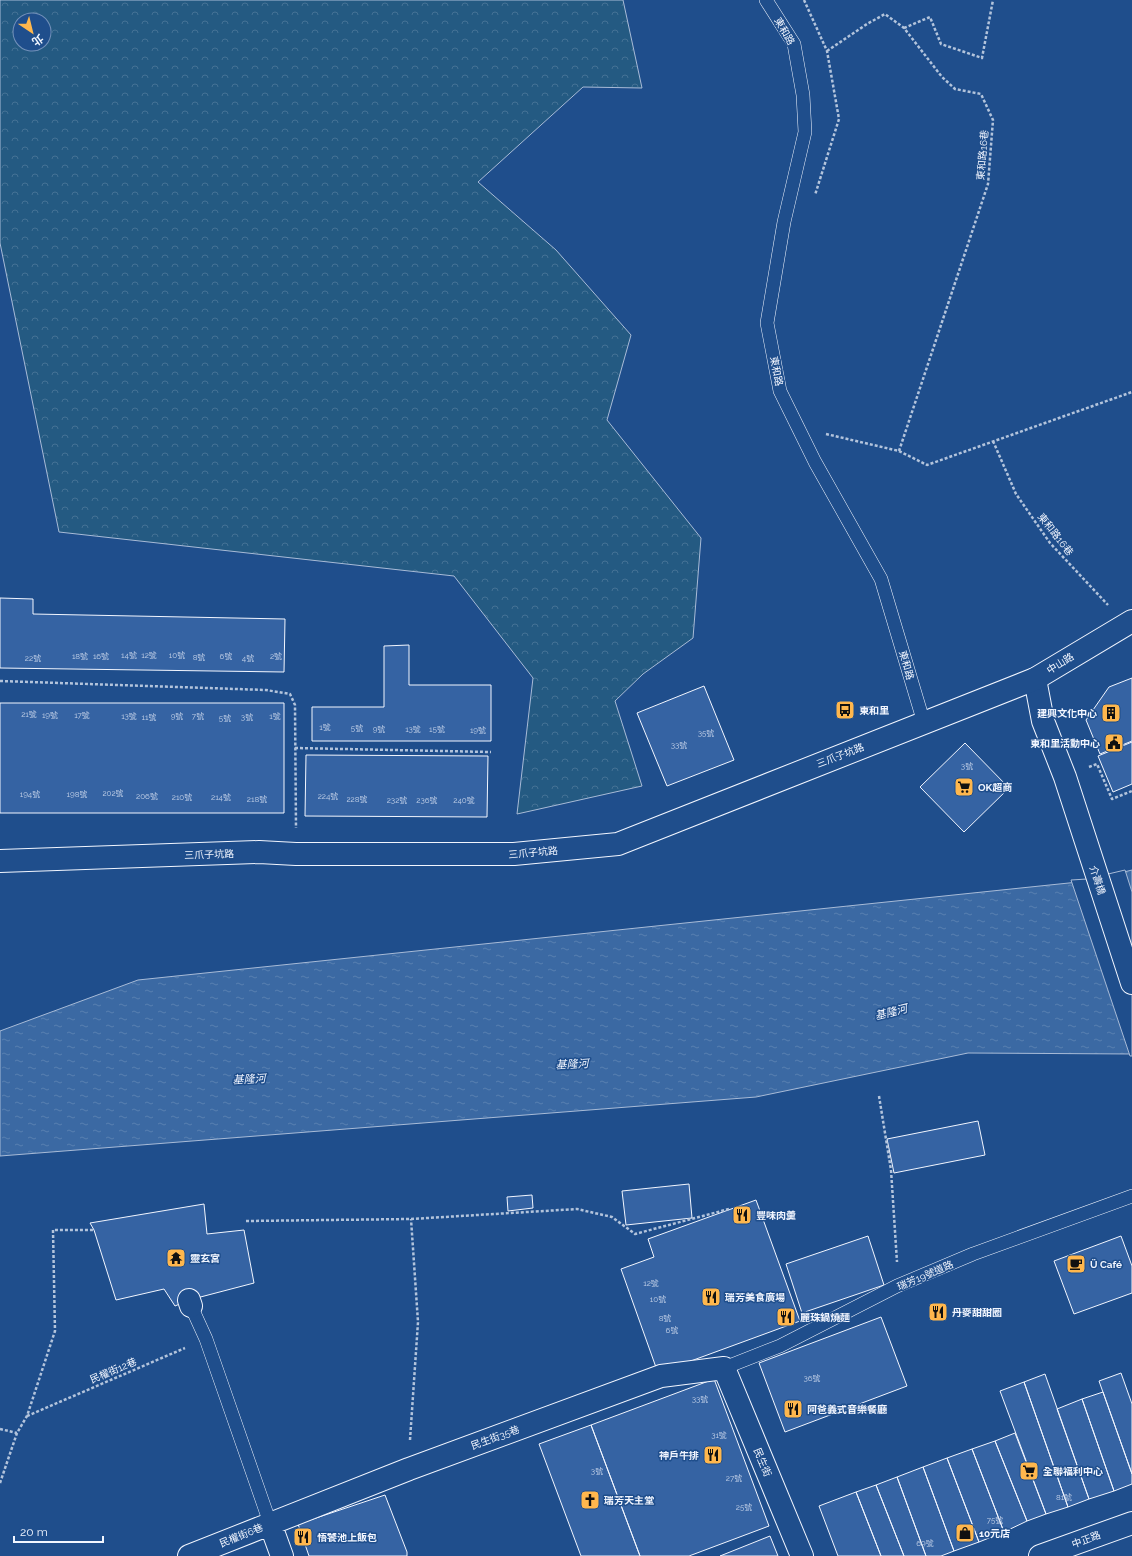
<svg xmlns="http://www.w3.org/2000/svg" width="1132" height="1556" font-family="Raleway,'Noto Sans TC',sans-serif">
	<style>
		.forest { fill: url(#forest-crowns); stroke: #a8bbd7; fill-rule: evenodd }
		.water { fill: url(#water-ripples); stroke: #a8bbd7 }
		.pier { fill: #1f4e8c; stroke: #a8bbd7 }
		.building { fill: #3563a3; stroke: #f2f6ff }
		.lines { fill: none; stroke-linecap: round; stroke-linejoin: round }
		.lane-casing { stroke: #f2f6ff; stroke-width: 14 }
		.street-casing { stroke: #f2f6ff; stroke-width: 24 }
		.primary-casing { stroke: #f2f6ff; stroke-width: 24 }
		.path { stroke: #b3c4dc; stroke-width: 2.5; stroke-dasharray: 3 2; stroke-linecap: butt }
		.lane { stroke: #1f4e8c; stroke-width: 13 }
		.street { stroke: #1f4e8c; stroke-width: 22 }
		.primary { stroke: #1f4e8c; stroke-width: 22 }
		.labels { text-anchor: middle; stroke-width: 3; stroke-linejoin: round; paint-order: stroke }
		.number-label { font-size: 8px; fill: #c3d1e8 }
		.street-label { font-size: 10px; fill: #f2f6ff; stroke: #1f4e8c }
		.poi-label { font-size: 10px; font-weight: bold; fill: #f2f6ff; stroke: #1f4e8c; text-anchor: start }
		.water-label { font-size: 11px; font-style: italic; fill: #f2f6ff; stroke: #1f4e8c }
	</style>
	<defs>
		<pattern id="forest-crowns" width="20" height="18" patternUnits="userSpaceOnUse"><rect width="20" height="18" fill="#245a82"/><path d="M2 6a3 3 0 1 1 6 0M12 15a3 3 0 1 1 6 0" fill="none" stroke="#447295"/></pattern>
		<pattern id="water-ripples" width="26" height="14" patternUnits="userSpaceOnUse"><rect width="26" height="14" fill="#3b69a3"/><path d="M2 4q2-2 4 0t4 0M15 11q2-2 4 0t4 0" fill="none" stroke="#587fb1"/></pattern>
	</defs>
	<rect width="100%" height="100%" fill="#1f4e8c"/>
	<path class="forest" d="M0 0H623L642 88 583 87 478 182 556 250 631 335 607 420 701 538 693 638 643 674 615 701 642 786 517 814 533 678 454 576 59 532 0 243ZM20 20H44V44H20Z"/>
	<path class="water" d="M1132 870V1054L968 1053 756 1097 0 1156V1031L138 980 1088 881Z"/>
	<path class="pier" d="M1125 870 1132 892V1056H1130L1071 880 1087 879Z"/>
	<path class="building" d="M0 598 33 599V614L285 619 284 672 0 668Z
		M409 645V685H491V741H312V707H384V646Z
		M1132 678V741L1100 754 1086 720 1109 687Z
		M704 686 734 760 667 786 637 713Z
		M0 703H284V813H0Z
		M1132 742V784L1113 792 1098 756Z
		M965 743 1009 788 964 832 920 787Z
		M306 755 488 756 487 817 305 816Z
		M978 1121 985 1155 894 1173 887 1139Z
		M689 1184 692 1218 626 1225 622 1191Z
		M532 1195 533 1208 508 1211 507 1197Z
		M756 1200 800 1321 658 1373 621 1269 654 1257 648 1239Z
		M204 1204 207 1234 244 1230 254 1283 189 1300 175 1306 164 1289 116 1300 94 1230 90 1223Z
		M868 1236 884 1285 802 1313 786 1264Z
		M1121 1236 1132 1266V1293L1074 1314 1054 1261Z
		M881 1317 907 1386 785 1432 759 1363Z
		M1121 1373 1132 1404V1474L1099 1381Z
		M1045 1374 1089 1499 1068 1507 1024 1382Z
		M714 1379 769 1526 689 1556H640L591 1425Z
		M1024 1382 1068 1507 1046 1514 1000 1391Z
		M1103 1392 1132 1474V1484L1114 1491 1082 1399Z
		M1082 1399 1114 1491 1089 1499 1057 1409Z
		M591 1425 640 1556H581L539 1444Z
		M1015 1433 1046 1514 1027 1521 995 1441Z
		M995 1441 1027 1521 1004 1532 972 1449Z
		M972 1449 1004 1532 979 1542 947 1458Z
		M947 1458 979 1542 954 1551 923 1467Z
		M923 1467 954 1551 941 1556H926L897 1477Z
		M897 1477 926 1556H904L876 1485Z
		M876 1485 904 1556H881L856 1492Z
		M856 1492 881 1556H838L819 1506Z
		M385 1495 407 1552V1556H309L298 1524Z
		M770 1536 778 1556H720Z"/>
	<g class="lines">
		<defs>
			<path id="lane" d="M766 0 794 44 803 95 805 132 784 222 767 323 780 391 815 462 881 579 924 723
				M191 1306 206 1339 270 1523
				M724 1368 780 1346 897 1286 973 1254 1132 1196"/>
			<path id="street" d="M1035 679 1043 721 1065 777 1132 983
				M189 1300 191 1306
				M270 1523 282 1556
				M189 1556 409 1469 661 1376 724 1368 802 1556
				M1040 1556 1132 1523"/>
			<path id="primary" d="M0 861 259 852 296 854H514L618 844 1035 679 1132 621"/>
		</defs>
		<use href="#lane" class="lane-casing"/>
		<use href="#street" class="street-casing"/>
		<use href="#primary" class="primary-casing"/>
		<path class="path" d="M804 0 827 51 839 119 815 195
			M904 28 930 17 941 44 982 58 993 0
			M827 51 867 24 885 14 904 28 942 77 955 89 981 94 993 120 988 184 899 451
			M826 434 899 451 927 465 1132 392
			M993 441 1016 494 1050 543 1108 605
			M0 681 266 690 290 694 295 705 296 828
			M295 748 491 752
			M1089 767 1097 764 1112 799 1132 791
			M879 1096 891 1170 897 1262
			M246 1221 411 1219 577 1209 612 1217 635 1234 729 1209
			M27 1416 185 1348
			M0 1429 17 1433
			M410 1440 418 1322 411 1219
			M0 1483 17 1433 27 1416 55 1331 53 1230H94"/>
		<use href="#lane" class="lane"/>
		<use href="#street" class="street"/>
		<use href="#primary" class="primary"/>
	</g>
	<defs>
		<symbol id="bus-square" viewBox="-11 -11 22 22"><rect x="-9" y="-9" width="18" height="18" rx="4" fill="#ffb74d" stroke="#1f4e8c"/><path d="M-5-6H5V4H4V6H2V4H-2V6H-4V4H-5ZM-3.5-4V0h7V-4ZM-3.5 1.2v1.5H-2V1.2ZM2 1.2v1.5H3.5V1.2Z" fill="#111"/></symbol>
		<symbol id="building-square" viewBox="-11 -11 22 22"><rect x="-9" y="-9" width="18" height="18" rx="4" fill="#ffb74d" stroke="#1f4e8c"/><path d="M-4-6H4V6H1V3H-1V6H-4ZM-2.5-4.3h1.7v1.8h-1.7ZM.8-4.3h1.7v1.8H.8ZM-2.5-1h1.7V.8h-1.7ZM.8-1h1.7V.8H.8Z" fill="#111"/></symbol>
		<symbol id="civic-square" viewBox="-11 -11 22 22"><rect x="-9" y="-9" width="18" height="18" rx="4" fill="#ffb74d" stroke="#1f4e8c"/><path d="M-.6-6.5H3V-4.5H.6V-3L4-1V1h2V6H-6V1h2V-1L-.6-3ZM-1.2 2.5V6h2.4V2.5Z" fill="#111"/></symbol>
		<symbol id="supermarket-square" viewBox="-11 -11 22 22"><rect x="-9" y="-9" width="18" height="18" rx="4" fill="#ffb74d" stroke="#1f4e8c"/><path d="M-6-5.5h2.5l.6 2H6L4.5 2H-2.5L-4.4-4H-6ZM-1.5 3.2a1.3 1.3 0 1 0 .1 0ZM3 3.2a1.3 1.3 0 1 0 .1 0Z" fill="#111"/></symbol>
		<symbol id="restaurant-square" viewBox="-11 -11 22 22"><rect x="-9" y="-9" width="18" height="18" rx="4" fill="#ffb74d" stroke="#1f4e8c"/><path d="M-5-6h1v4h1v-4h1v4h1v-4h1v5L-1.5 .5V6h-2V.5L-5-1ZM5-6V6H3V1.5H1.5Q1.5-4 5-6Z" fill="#111"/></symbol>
		<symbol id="temple-square" viewBox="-11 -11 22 22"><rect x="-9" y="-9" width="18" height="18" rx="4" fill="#ffb74d" stroke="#1f4e8c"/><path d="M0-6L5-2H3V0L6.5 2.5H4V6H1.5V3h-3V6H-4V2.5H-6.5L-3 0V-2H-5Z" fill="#111"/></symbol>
		<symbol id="cafe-square" viewBox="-11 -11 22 22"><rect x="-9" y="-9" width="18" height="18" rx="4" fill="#ffb74d" stroke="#1f4e8c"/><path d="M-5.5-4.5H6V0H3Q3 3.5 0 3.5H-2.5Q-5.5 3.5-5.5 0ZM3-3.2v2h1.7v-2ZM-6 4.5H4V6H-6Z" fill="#111"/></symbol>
		<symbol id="church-square" viewBox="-11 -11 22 22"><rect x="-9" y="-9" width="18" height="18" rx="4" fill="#ffb74d" stroke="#1f4e8c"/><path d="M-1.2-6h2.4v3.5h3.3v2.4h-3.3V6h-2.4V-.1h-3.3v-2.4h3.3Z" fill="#111"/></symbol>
		<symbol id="shop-square" viewBox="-11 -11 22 22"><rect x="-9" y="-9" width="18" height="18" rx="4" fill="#ffb74d" stroke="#1f4e8c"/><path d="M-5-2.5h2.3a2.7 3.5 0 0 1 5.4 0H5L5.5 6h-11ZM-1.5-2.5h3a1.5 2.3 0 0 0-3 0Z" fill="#111"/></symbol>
	</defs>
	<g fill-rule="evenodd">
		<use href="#bus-square" x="834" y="699" width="22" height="22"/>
		<use href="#building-square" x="1100" y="702" width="22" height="22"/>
		<use href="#civic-square" x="1103" y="732" width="22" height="22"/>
		<use href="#supermarket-square" x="953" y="776" width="22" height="22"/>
		<use href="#restaurant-square" x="731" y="1204" width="22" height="22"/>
		<use href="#temple-square" x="165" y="1247" width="22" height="22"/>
		<use href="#cafe-square" x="1065" y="1253" width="22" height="22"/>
		<use href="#restaurant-square" x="700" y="1286" width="22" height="22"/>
		<use href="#restaurant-square" x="927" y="1301" width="22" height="22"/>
		<use href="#restaurant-square" x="775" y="1306" width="22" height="22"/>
		<use href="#restaurant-square" x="782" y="1398" width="22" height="22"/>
		<use href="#restaurant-square" x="702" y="1444" width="22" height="22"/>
		<use href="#supermarket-square" x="1018" y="1460" width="22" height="22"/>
		<use href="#church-square" x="579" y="1489" width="22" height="22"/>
		<use href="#shop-square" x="954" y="1522" width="22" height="22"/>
		<use href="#restaurant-square" x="292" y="1526" width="22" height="22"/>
	</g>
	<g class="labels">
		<g class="number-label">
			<text x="129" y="658">14號</text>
			<text x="149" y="658">12號</text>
			<text x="177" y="658">10號</text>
			<text x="80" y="659">18號</text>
			<text x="101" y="659">16號</text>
			<text x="226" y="659">6號</text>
			<text x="276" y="659">2號</text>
			<text x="199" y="660">8號</text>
			<text x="33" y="661">22號</text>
			<text x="248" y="661">4號</text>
			<text x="29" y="717">21號</text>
			<text x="50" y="718">19號</text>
			<text x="82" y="718">17號</text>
			<text x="129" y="719">13號</text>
			<text x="177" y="719">9號</text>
			<text x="198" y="719">7號</text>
			<text x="275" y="719">1號</text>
			<text x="149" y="720">11號</text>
			<text x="247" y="720">3號</text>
			<text x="225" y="721">5號</text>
			<text x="325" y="730">1號</text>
			<text x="357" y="731">5號</text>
			<text x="379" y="732">9號</text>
			<text x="413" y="732">13號</text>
			<text x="437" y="732">15號</text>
			<text x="478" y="733">19號</text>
			<text x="706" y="736">35號</text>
			<text x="679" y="748">33號</text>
			<text x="967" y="769">3號</text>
			<text x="113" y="796">202號</text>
			<text x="30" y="797">194號</text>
			<text x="77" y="797">198號</text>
			<text x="147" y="799">206號</text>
			<text x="328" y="799">224號</text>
			<text x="182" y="800">210號</text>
			<text x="221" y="800">214號</text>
			<text x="257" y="802">218號</text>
			<text x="357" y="802">228號</text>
			<text x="397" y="803">232號</text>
			<text x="427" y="803">236號</text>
			<text x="464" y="803">240號</text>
			<text x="651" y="1286">12號</text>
			<text x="658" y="1302">10號</text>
			<text x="665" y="1321">8號</text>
			<text x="672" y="1333">6號</text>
			<text x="812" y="1381">36號</text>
			<text x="700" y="1402">33號</text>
			<text x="719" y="1438">31號</text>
			<text x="597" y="1474">3號</text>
			<text x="734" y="1481">27號</text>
			<text x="1064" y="1500">81號</text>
			<text x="744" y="1510">25號</text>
			<text x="995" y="1523">75號</text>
			<text x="925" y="1546">69號</text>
		</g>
		<g class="street-label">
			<text transform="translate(785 31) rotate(60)" y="4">東和路</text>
			<text transform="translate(982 155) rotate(-85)" y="4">東和路16巷</text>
			<text transform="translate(777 371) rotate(79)" y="4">東和路</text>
			<text transform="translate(1056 534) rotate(52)" y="4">東和路16巷</text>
			<text transform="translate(1060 663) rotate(-32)" y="4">中山路</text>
			<text transform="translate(907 665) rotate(74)" y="4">東和路</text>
			<text transform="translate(840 755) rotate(-21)" y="4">三爪子坑路</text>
			<text transform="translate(533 852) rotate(-5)" y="4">三爪子坑路</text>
			<text transform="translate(209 854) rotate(-2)" y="4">三爪子坑路</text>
			<text transform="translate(1098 880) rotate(72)" y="4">介壽橋</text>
			<text transform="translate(925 1275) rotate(-23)" y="4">瑞芳19號道路</text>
			<text transform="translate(113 1370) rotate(-23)" y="4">民權街12巷</text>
			<text transform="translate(495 1437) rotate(-20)" y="4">民生街35巷</text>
			<text transform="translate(763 1462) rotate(67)" y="4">民生街</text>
			<text transform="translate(241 1535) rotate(-22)" y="4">民權街6巷</text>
			<text transform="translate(1086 1539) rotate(-20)" y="4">中正路</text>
		</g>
		<g class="poi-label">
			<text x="859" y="714">東和里</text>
			<text x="1097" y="717" text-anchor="end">建興文化中心</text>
			<text x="1100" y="747" text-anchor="end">東和里活動中心</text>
			<text x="978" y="791">OK超商</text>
			<text x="756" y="1219">豐味肉羹</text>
			<text x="190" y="1262">靈玄宮</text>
			<text x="1090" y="1268">Ü Café</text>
			<text x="725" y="1301">瑞芳美食廣場</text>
			<text x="952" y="1316">丹麥甜甜圈</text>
			<text x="800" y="1321">麗珠鍋燒麵</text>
			<text x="807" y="1413">阿爸義式音樂餐廳</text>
			<text x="699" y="1459" text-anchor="end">神戶牛排</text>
			<text x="1043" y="1475">全聯福利中心</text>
			<text x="604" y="1504">瑞芳天主堂</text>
			<text x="979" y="1537">10元店</text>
			<text x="317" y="1541">悟饕池上飯包</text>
		</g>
		<g class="water-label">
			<text transform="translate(891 1012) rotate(-14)" y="4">基隆河</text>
			<text transform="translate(572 1064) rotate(-3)" y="4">基隆河</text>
			<text transform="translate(249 1079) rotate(-3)" y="4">基隆河</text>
		</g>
	</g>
	<g transform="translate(32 32) rotate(145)"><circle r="19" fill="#1f4e8c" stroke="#7391ba"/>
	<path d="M0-3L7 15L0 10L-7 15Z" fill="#ffb74d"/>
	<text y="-6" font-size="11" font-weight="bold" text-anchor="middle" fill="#f2f6ff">北</text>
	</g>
	<path d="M14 1536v6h89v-6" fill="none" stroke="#f2f6ff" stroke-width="2"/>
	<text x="20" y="1536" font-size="12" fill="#f2f6ff" stroke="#1f4e8c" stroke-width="3" paint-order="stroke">20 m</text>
</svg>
